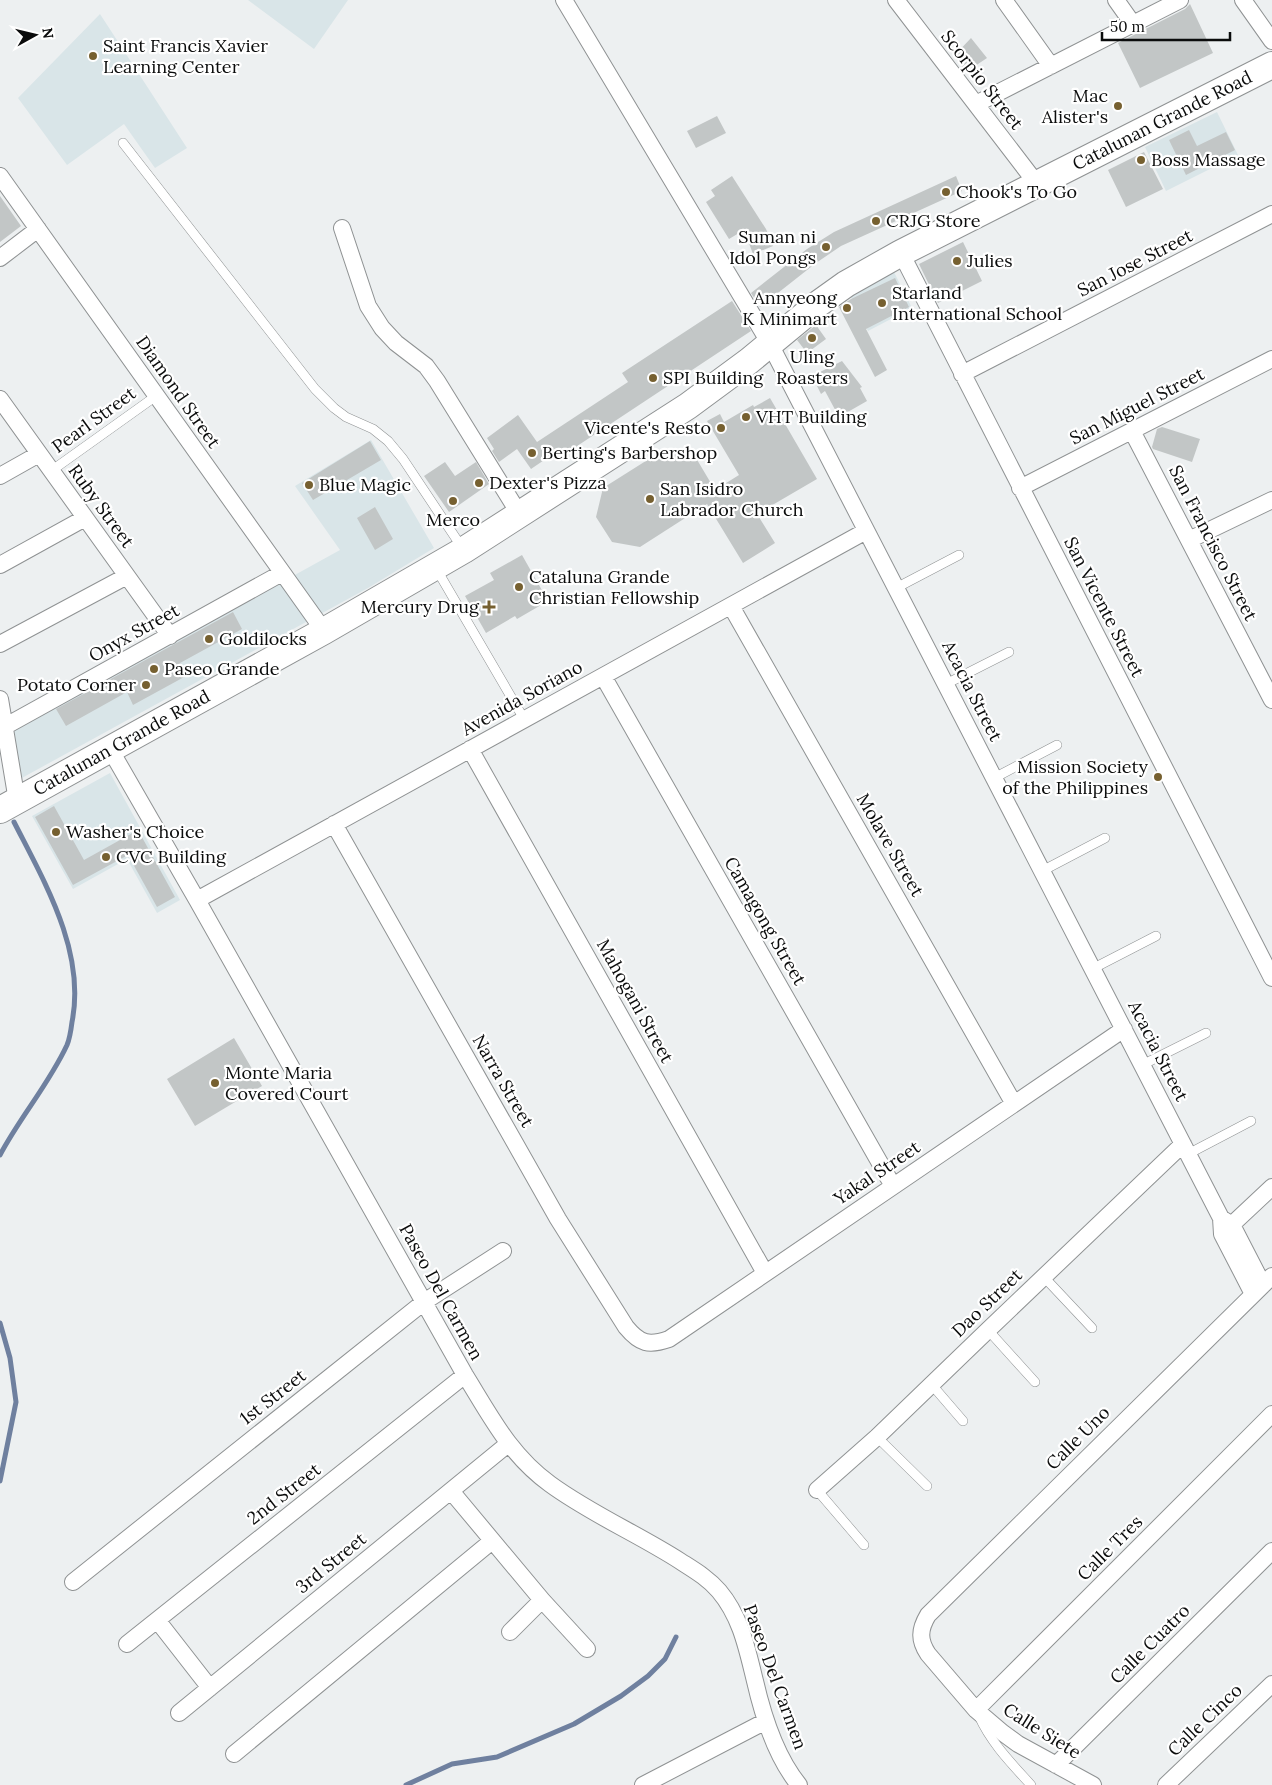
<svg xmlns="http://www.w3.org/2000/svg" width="1272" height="1785" font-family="Lora,serif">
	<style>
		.built { fill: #d9e5e8 }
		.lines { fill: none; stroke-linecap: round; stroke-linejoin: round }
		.stream { stroke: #6f809f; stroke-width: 5 }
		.building { fill: #c2c6c6 }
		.lane-casing { stroke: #8f9293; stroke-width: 10 }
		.street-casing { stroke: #8f9293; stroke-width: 18 }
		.primary-casing { stroke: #8f9293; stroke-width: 28 }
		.lane { stroke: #fff; stroke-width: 9 }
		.street { stroke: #fff; stroke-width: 16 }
		.primary { stroke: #fff; stroke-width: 26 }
		.poi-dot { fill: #766030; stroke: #fff; stroke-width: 2 }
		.labels { text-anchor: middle; stroke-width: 4.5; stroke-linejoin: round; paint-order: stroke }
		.poi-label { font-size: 18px; fill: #0b0c0c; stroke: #fff; text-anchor: start }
		.street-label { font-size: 18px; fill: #0b0c0c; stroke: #fff }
	</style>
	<rect width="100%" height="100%" fill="#edf0f1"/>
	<path class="built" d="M248 0H348L314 49Z
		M100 14 187 148 155 168 124 124 67 165 18 98Z
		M1217 112 1238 155 1166 191 1145 147Z
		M894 272 912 308 868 331 851 297Z
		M371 440 434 548 368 588 20 779 12 731 340 550 295 486Z
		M110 773 180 900 157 913 127 859 73 889 32 816Z"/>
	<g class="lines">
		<path class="stream" d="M0 1155C20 1117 49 1084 67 1045 70 1038 71 1030 72 1022 86 952 45 883 14 822
			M0 1323 10 1358 16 1402 0 1481
			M406 1785 452 1764 497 1757 574 1724 621 1696 648 1676 665 1659 676 1637"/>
	</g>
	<path class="building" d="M1190 4 1213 53 1140 88 1118 43 1185 9Z
		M971 38 987 58 966 72 954 56Z
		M717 116 726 133 696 148 687 131Z
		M1189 130 1197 146 1226 132 1235 150 1186 175 1169 140Z
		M1144 152 1163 189 1126 207 1108 170Z
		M732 176 766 229 773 246 753 254 744 230 729 239 706 202 715 196 711 190Z
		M956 176 962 191 841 246 816 263 760 307 751 293 807 249 834 232Z
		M0 196 21 226 0 242Z
		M963 242 982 281 938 303 919 264Z
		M895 278 909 307 866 329 887 370 875 377 839 307 851 299Z
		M732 301 751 331 556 460 553 454 531 469 517 449 499 462 492 451 494 449 487 438 518 415 537 442 628 382 622 373Z
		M816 325 826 339 807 353 797 340Z
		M842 361 862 387 860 388 867 401 839 417 825 391 821 394 812 376Z
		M770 398 817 479 757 514 775 543 743 563 707 504 640 547 612 542 596 517 603 488 660 452 696 458 715 490 739 475 707 421 720 414 724 422 753 405 754 407Z
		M1162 427 1200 439 1192 462 1153 449 1152 447 1157 429Z
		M370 441 381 460 313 500 302 483Z
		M445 462 455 476 476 462 489 484 449 512 424 476Z
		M375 507 393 539 375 550 357 518Z
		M522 555 548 601 517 619 515 616 486 633 465 596 494 580 490 573Z
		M233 612 242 629 180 663 186 676 133 705 127 692 66 726 56 709Z
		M54 806 84 860 138 830 175 897 157 907 128 855 73 885 35 817Z
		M234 1038 262 1086 195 1126 167 1079Z"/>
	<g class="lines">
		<defs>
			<path id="lane" d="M123 143 315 389 334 408 346 417 373 429 388 441 403 459 463 549
				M51 471 156 396
				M437 570 524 719
				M896 588 959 555
				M946 684 1009 652
				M994 778 1057 745
				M1042 871 1105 838
				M1092 969 1156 936
				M1142 1065 1206 1033
				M1188 1154 1251 1121
				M1044 1277 1092 1328
				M988 1330 1035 1382
				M932 1385 963 1421
				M877 1437 927 1486
				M817 1490 864 1545
				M979 1716C991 1743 1012 1764 1031 1785"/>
			<path id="street" d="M564 0 770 344 1221 1218 1222 1234 1253 1294
				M896 0 1037 184
				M1004 0 1051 66
				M1116 0 1133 24
				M1243 0 1272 41
				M976 104 1180 0
				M0 176 324 631
				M342 228 368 306 382 328 396 343 426 366 437 381 520 515
				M901 253 1272 978
				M0 258 38 229
				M962 374 1272 214
				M0 399 170 636
				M1132 431 1272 700
				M0 476 39 454
				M1020 488 1272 359
				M1189 540 1272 500
				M0 565 85 518
				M731 606 1014 1104
				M0 644 127 576
				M603 676 893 1186
				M0 699 17 801
				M4 727 282 573
				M110 749 197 900 465 1375C491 1417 510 1455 550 1484 591 1514 638 1534 680 1561 694 1570 708 1578 719 1591 741 1617 747 1649 755 1681 763 1716 776 1757 799 1785
				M470 749 765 1273
				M334 824 558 1219 626 1327C640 1344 649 1346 669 1339L1124 1029
				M197 900 866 531
				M1221 1218 1232 1225 1263 1285
				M1224 1232 1272 1187
				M817 1490 877 1437 988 1330 1183 1144
				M451 1491 542 1600 587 1649
				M73 1582 424 1302 503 1251
				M157 1620 210 1688
				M510 1632 542 1600
				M127 1644 465 1375
				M976 1710 1272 1414
				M179 1713 508 1444
				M234 1754 492 1541
				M1056 1765 1272 1551
				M643 1785 766 1721
				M1093 1785 1018 1744 1003 1733 976 1710 928 1654C919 1640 919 1630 928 1615L1272 1276
				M1166 1785 1272 1684"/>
			<g id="primary">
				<path id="s1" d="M0 810 324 631 464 550 688 406 749 361 818 304 846 284 901 253 1272 65"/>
			</g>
		</defs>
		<use href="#lane" class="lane-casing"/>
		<use href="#street" class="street-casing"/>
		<use href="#primary" class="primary-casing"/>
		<use href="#lane" class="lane"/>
		<use href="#street" class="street"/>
		<use href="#primary" class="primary"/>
	</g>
	<g class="poi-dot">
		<circle cx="93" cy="56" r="5"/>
		<circle cx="1118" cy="106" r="5"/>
		<circle cx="1141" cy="160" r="5"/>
		<circle cx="946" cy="192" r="5"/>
		<circle cx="876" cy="221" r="5"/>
		<circle cx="826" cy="247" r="5"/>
		<circle cx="957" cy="261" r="5"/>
		<circle cx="882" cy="303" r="5"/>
		<circle cx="847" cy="308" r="5"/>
		<circle cx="812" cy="338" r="5"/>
		<circle cx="653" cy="378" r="5"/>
		<circle cx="746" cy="417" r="5"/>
		<circle cx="721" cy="428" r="5"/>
		<circle cx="532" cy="453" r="5"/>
		<circle cx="479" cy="483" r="5"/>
		<circle cx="309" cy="485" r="5"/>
		<circle cx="650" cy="499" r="5"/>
		<circle cx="453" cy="501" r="5"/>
		<circle cx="519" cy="587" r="5"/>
		<path d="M486.5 599.5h5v5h5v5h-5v5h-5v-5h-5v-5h5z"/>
		<circle cx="209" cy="639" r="5"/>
		<circle cx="154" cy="669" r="5"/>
		<circle cx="146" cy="685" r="5"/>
		<circle cx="1158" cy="777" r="5"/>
		<circle cx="56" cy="832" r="5"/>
		<circle cx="106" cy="857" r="5"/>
		<circle cx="215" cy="1083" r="5"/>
	</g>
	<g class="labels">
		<g class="poi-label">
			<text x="103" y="52">Saint Francis Xavier<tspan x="103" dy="21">Learning Center</tspan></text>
			<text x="1108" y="102" text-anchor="end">Mac<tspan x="1108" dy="21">Alister's</tspan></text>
			<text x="1151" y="166">Boss Massage</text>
			<text x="956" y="198">Chook's To Go</text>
			<text x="886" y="227">CRJG Store</text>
			<text x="816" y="243" text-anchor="end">Suman ni<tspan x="816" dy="21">Idol Pongs</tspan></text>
			<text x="967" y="267">Julies</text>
			<text x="892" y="299">Starland<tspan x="892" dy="21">International School</tspan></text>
			<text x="837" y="304" text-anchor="end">Annyeong<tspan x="837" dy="21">K Minimart</tspan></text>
			<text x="812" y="363" text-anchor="middle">Uling<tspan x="812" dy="21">Roasters</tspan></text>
			<text x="663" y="384">SPI Building</text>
			<text x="756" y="423">VHT Building</text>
			<text x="711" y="434" text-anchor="end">Vicente's Resto</text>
			<text x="542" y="459">Berting's Barbershop</text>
			<text x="489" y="489">Dexter's Pizza</text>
			<text x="319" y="491">Blue Magic</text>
			<text x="660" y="495">San Isidro<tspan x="660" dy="21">Labrador Church</tspan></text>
			<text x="453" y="526" text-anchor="middle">Merco</text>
			<text x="529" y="583">Cataluna Grande<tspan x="529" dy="21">Christian Fellowship</tspan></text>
			<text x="479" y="613" text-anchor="end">Mercury Drug</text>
			<text x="219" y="645">Goldilocks</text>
			<text x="164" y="675">Paseo Grande</text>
			<text x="136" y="691" text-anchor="end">Potato Corner</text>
			<text x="1148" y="773" text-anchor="end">Mission Society<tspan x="1148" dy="21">of the Philippines</tspan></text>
			<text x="66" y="838">Washer's Choice</text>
			<text x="116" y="863">CVC Building</text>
			<text x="225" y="1079">Monte Maria<tspan x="225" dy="21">Covered Court</tspan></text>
		</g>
		<g class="street-label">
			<text transform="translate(982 80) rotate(52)" y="6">Scorpio Street</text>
			<text dy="6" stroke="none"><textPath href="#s1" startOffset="1354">Catalunan Grande Road</textPath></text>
			<text transform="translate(1135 263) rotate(-27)" y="6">San Jose Street</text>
			<text transform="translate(178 392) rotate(55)" y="6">Diamond Street</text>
			<text transform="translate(1137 406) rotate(-27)" y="6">San Miguel Street</text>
			<text transform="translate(94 420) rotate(-36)" y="6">Pearl Street</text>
			<text transform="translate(101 506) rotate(54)" y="6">Ruby Street</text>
			<text transform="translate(1213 543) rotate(63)" y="6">San Francisco Street</text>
			<text transform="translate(1104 607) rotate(63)" y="6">San Vicente Street</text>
			<text transform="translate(134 633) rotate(-29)" y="6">Onyx Street</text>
			<text transform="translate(972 691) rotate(63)" y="6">Acacia Street</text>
			<text transform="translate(522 698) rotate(-29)" y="6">Avenida Soriano</text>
			<text dy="6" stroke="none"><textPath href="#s1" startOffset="139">Catalunan Grande Road</textPath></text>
			<text transform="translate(890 845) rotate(60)" y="6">Molave Street</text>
			<text transform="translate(765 921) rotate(60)" y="6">Camagong Street</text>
			<text transform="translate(635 1001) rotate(61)" y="6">Mahogani Street</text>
			<text transform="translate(1158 1051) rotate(63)" y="6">Acacia Street</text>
			<text transform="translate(503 1081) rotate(60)" y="6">Narra Street</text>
			<text transform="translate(877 1173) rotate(-34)" y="6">Yakal Street</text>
			<text transform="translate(441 1292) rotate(61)" y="6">Paseo Del Carmen</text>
			<text transform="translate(987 1303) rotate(-44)" y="6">Dao Street</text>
			<text transform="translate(273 1397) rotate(-38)" y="6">1st Street</text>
			<text transform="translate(1078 1438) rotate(-45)" y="6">Calle Uno</text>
			<text transform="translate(284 1494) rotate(-38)" y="6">2nd Street</text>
			<text transform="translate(1110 1548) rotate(-45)" y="6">Calle Tres</text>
			<text transform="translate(331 1563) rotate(-39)" y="6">3rd Street</text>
			<text transform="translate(1150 1644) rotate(-45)" y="6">Calle Cuatro</text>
			<text transform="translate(775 1677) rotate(70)" y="6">Paseo Del Carmen</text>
			<text transform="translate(1205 1720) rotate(-44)" y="6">Calle Cinco</text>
			<text transform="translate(1042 1731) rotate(32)" y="6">Calle Siete</text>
		</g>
	</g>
	<g transform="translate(35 35) rotate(82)" stroke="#ffffff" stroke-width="4" paint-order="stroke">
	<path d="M0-4L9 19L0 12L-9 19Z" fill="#0b0c0c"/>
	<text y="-8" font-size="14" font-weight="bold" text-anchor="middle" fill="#0b0c0c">N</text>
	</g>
	<path d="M1102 32v8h128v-8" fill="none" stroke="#0b0c0c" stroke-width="2.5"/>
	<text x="1110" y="32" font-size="15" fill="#0b0c0c" stroke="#ffffff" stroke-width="4" paint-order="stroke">50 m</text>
</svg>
